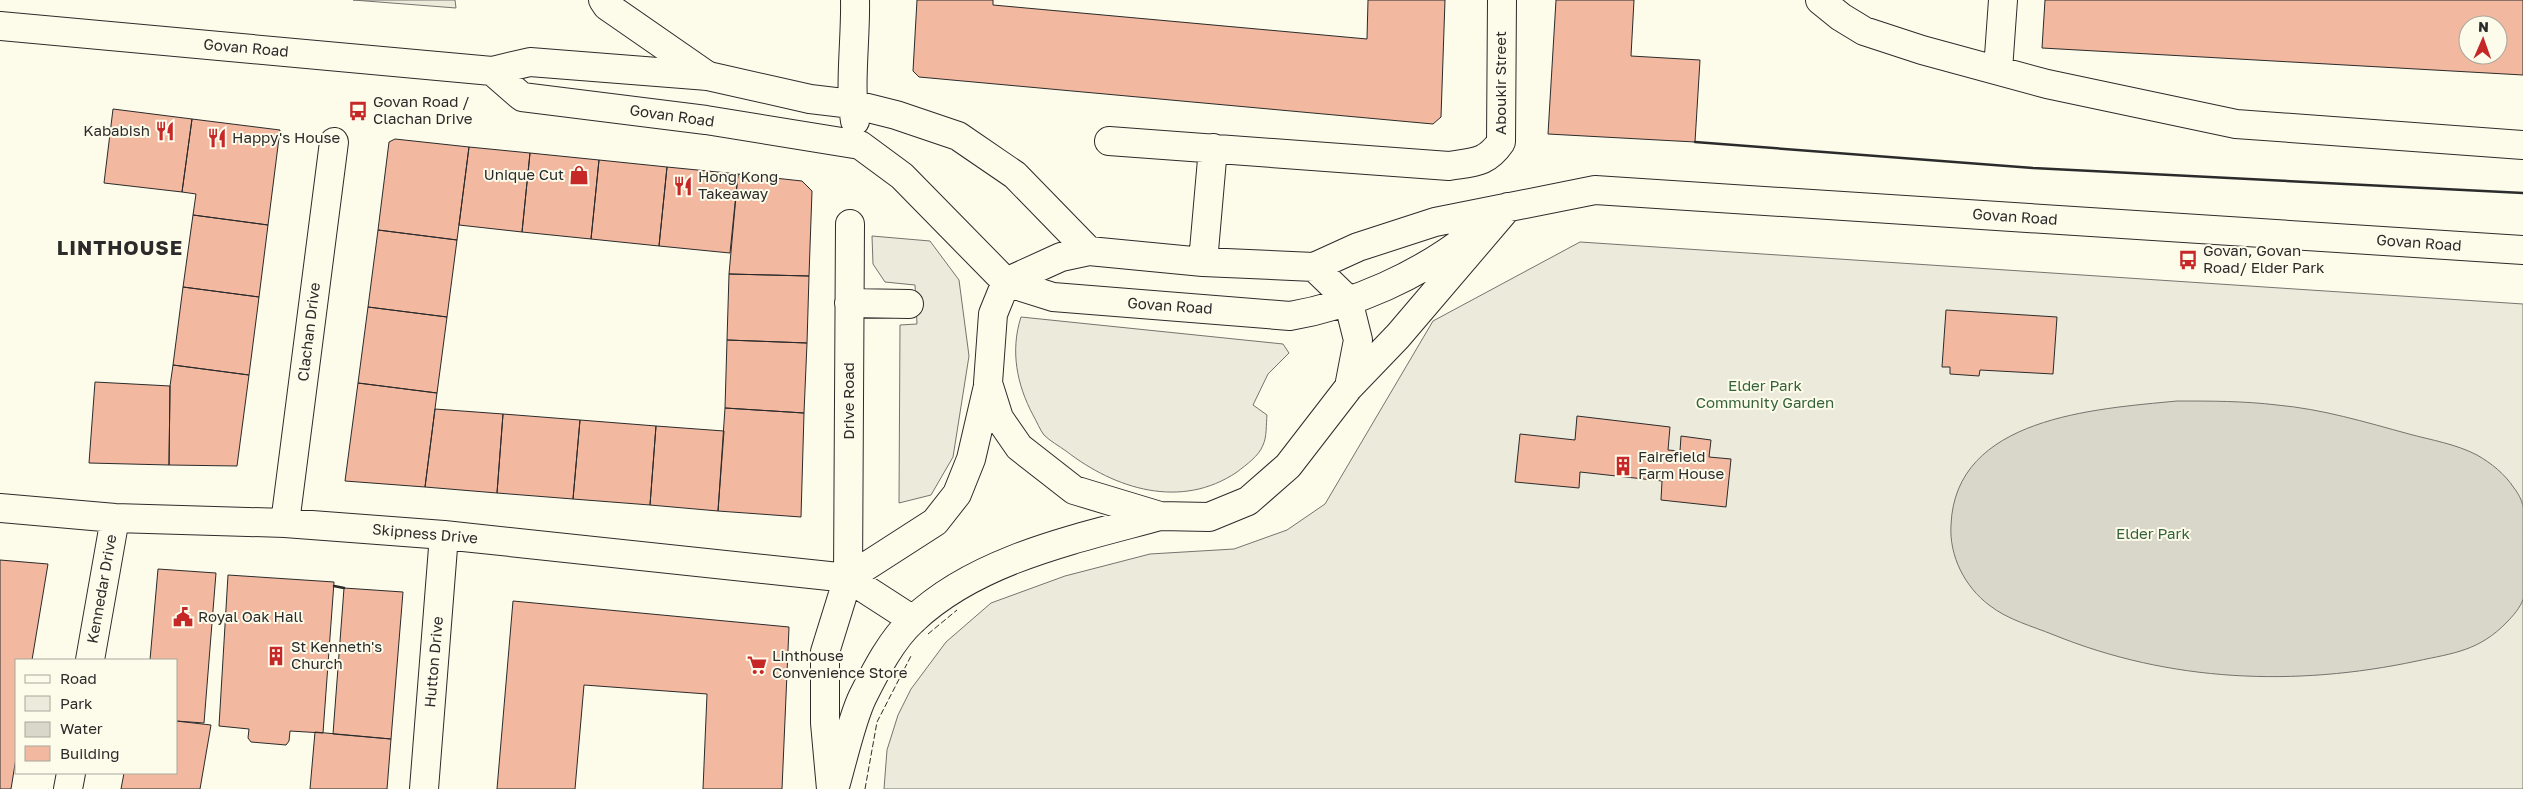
<svg xmlns="http://www.w3.org/2000/svg" width="2523" height="789" font-family="'Golos Text',sans-serif">
	<style>
		.green { fill: #ecebdb; stroke: #74746e }
		.water { fill: #d8d7c9; stroke: #74746e }
		.building { fill: #f2b8a0; stroke: #2b2b2b; fill-rule: evenodd }
		.lines { fill: none; stroke-linecap: round; stroke-linejoin: round }
		.minor-casing { stroke: #2b2b2b; stroke-width: 30 }
		.major-casing { stroke: #2b2b2b; stroke-width: 30 }
		.minor { stroke: #fdfbea; stroke-width: 28 }
		.major { stroke: #fdfbea; stroke-width: 28 }
		.fence { stroke: #2b2b2b; stroke-width: 1; stroke-dasharray: 6 2.5; stroke-linecap: butt }
		.wall { stroke: #2b2b2b; stroke-width: 2.5 }
		.labels { text-anchor: middle; stroke-width: 4; stroke-linejoin: round; paint-order: stroke }
		.street-label { font-size: 15px; fill: #2b2b2b; stroke: #fdfbea }
		.poi-label { font-size: 15px; fill: #2b2b2b; stroke: #fdfbea; text-anchor: start }
		.park-label { font-size: 15px; fill: #34623c; stroke: #fdfbea }
		.district-label { font-size: 20px; font-weight: bold; letter-spacing: 1px; fill: #2b2b2b; stroke: #fdfbea }
	</style>
	<rect width="100%" height="100%" fill="#fdfbea"/>
	<path class="green" d="M353 0H455L456 8Z
		M872 236 930 241 959 280 969 356 953 457 931 495 899 503 900 325 917 324 915 285 885 282 873 264Z
		M1580 242 2523 304V789H884L887 750 898 715 911 689 946 642 991 603 1065 576 1150 554 1234 549 1287 530 1325 504 1433 321Z
		M1021 317 1283 344 1289 353 1268 374 1253 405 1267 415C1266 424 1267 437 1263 445 1259 456 1246 465 1237 472 1181 510 1115 489 1066 451 1059 446 1050 441 1044 435 1040 430 1037 422 1033 415 1017 385 1010 351 1021 317Z"/>
	<path class="water" d="M2177 401C2211 401 2244 401 2277 405 2322 409 2365 422 2409 434 2431 440 2456 444 2477 455 2491 463 2505 474 2514 488 2518 493 2522 500 2523 507 2523 530 2523 555 2523 578 2523 584 2523 593 2523 599 2521 607 2512 617 2507 622 2479 651 2454 653 2417 661 2295 687 2170 682 2054 635 2032 626 2008 620 1989 605 1965 587 1949 556 1951 525 1955 417 2095 409 2177 401Z"/>
	<path class="building" d="M917 0H993V5L1367 39 1368 0H1445L1441 117 1433 124 919 77 913 71Z
		M1556 0H1634L1631 56 1700 60 1695 142 1548 134Z
		M2045 0H2523V75L2042 48ZM2468 25H2498V55H2468Z
		M113 109 192 119 182 192 104 183Z
		M192 119 280 130 268 225 193 215 196 194 182 192Z
		M395 139 469 147 457 240 378 230 389 142Z
		M469 147 530 153 522 232 459 225Z
		M530 153 599 160 591 239 522 232Z
		M599 160 667 167 659 246 591 239Z
		M667 167 738 174 730 253 659 246Z
		M738 174 802 181 812 191 809 276 729 274Z
		M193 215 268 225 259 297 183 287Z
		M378 230 457 240 447 317 368 307Z
		M729 274 809 276 807 343 727 340Z
		M183 287 259 297 249 375 173 365Z
		M368 307 447 317 437 393 358 383Z
		M1946 310 2057 317 2053 374 1980 370 1979 376 1950 374V367H1942Z
		M727 340 807 343 804 413 725 408Z
		M173 365 249 375 237 466 169 465 170 386Z
		M95 382 170 386 169 465 89 463Z
		M358 383 437 393 425 487 345 481Z
		M725 408 804 413 801 517 718 511Z
		M435 409 503 414 497 493 425 487Z
		M503 414 580 420 573 499 497 493Z
		M1577 416 1670 427 1668 450 1680 451 1681 436 1711 440 1709 457 1731 459 1726 507 1661 500 1662 481 1580 472 1579 488 1515 482 1520 434 1575 440Z
		M580 420 656 426 650 505 573 499Z
		M656 426 724 431 718 511 650 505Z
		M0 560 48 564 32 660H16V758L11 789H0Z
		M158 569 216 573 204 723 176 721V660H150Z
		M228 575 334 582 323 733 290 731 289 741 286 745 251 742 248 738 249 729 219 726Z
		M344 588 403 592 391 739 333 734Z
		M513 601 789 627 782 789H703L707 694 584 685 575 789H497Z
		M176 721 211 725 200 789H121L124 773H176Z
		M315 732 391 739 387 789H310Z"/>
	<g class="lines">
		<defs>
			<path id="minor" d="M855 0C856 37 849 86 855 121
				M1820 0 1841 17 1864 31 1922 50 2047 84 2236 124 2523 145
				M0 26 492 71 530 62 708 76 810 99 852 104 896 115 958 136 1015 175 1089 251
				M1998 70 2003 0
				M492 71 522 97 706 120 860 145 902 176 1006 282 1053 297 1290 316C1354 305 1420 275 1471 235
				M1109 141 1449 166C1473 162 1486 164 1501 142L1502 0
				M1203 262 1213 148
				M1314 267 1358 247 1435 222 1595 190 2523 250
				M849 303 909 304
				M1349 387 1358 340 1348 300 1314 267 1203 262 1089 251 1061 257 1006 282 993 314 988 383 999 418 1019 447 1074 490 1160 516 1209 517 1248 501 1288 466 1349 387 1398 336 1508 207
				M0 508 115 518 285 523 444 535 848 578 913 620
				M285 523 334 142
				M848 578 850 224
				M90 660 115 518
				M836 783C843 759 852 718 863 696 876 670 892 639 913 620 977 559 1076 539 1160 516
				M68 789 71 773
				M424 789 444 535
				M831 789 825 723V652L848 578 935 522 957 494 971 459 988 386"/>
			<path id="major" d="M603 0 607 6 708 76"/>
		</defs>
		<use href="#minor" class="minor-casing"/>
		<use href="#major" class="major-casing"/>
		<use href="#minor" class="minor"/>
		<use href="#major" class="major"/>
		<path class="fence" d="M928 634 957 610
			M865 789 877 722 911 656"/>
		<path class="wall" d="M1695 142 2033 168 2523 193
			M334 586 344 588"/>
	</g>
	<defs>
		<symbol id="bus-bare" viewBox="-9 -9 18 18"><path d="M-5-6H5V4H4V6H2V4H-2V6H-4V4H-5ZM-3.5-4V0h7V-4ZM-3.5 1.2v1.5H-2V1.2ZM2 1.2v1.5H3.5V1.2Z" fill="#c62828" stroke="#fdfbea" stroke-width="2.5" paint-order="stroke"/></symbol>
		<symbol id="restaurant-bare" viewBox="-9 -9 18 18"><path d="M-5-6h1v4h1v-4h1v4h1v-4h1v5L-1.5 .5V6h-2V.5L-5-1ZM5-6V6H3V1.5H1.5Q1.5-4 5-6Z" fill="#c62828" stroke="#fdfbea" stroke-width="2.5" paint-order="stroke"/></symbol>
		<symbol id="shop-bare" viewBox="-9 -9 18 18"><path d="M-5-2.5h2.3a2.7 3.5 0 0 1 5.4 0H5L5.5 6h-11ZM-1.5-2.5h3a1.5 2.3 0 0 0-3 0Z" fill="#c62828" stroke="#fdfbea" stroke-width="2.5" paint-order="stroke"/></symbol>
		<symbol id="building-bare" viewBox="-9 -9 18 18"><path d="M-4-6H4V6H1V3H-1V6H-4ZM-2.5-4.3h1.7v1.8h-1.7ZM.8-4.3h1.7v1.8H.8ZM-2.5-1h1.7V.8h-1.7ZM.8-1h1.7V.8H.8Z" fill="#c62828" stroke="#fdfbea" stroke-width="2.5" paint-order="stroke"/></symbol>
		<symbol id="civic-bare" viewBox="-9 -9 18 18"><path d="M-.6-6.5H3V-4.5H.6V-3L4-1V1h2V6H-6V1h2V-1L-.6-3ZM-1.2 2.5V6h2.4V2.5Z" fill="#c62828" stroke="#fdfbea" stroke-width="2.5" paint-order="stroke"/></symbol>
		<symbol id="supermarket-bare" viewBox="-9 -9 18 18"><path d="M-6-5.5h2.5l.6 2H6L4.5 2H-2.5L-4.4-4H-6ZM-1.5 3.2a1.3 1.3 0 1 0 .1 0ZM3 3.2a1.3 1.3 0 1 0 .1 0Z" fill="#c62828" stroke="#fdfbea" stroke-width="2.5" paint-order="stroke"/></symbol>
	</defs>
	<g fill-rule="evenodd">
		<use href="#bus-bare" x="344" y="97" width="28" height="28"/>
		<use href="#restaurant-bare" x="151" y="117" width="28" height="28"/>
		<use href="#restaurant-bare" x="203" y="124" width="28" height="28"/>
		<use href="#shop-bare" x="565" y="161" width="28" height="28"/>
		<use href="#restaurant-bare" x="669" y="172" width="28" height="28"/>
		<use href="#bus-bare" x="2174" y="246" width="28" height="28"/>
		<use href="#building-bare" x="1609" y="452" width="28" height="28"/>
		<use href="#civic-bare" x="169" y="603" width="28" height="28"/>
		<use href="#building-bare" x="262" y="642" width="28" height="28"/>
		<use href="#supermarket-bare" x="743" y="651" width="28" height="28"/>
	</g>
	<g class="labels">
		<g class="street-label">
			<text transform="translate(246 48) rotate(5)" y="5">Govan Road</text>
			<text transform="translate(1501 83) rotate(-90)" y="5">Aboukir Street</text>
			<text transform="translate(672 116) rotate(8)" y="5">Govan Road</text>
			<text transform="translate(2015 217) rotate(4)" y="5">Govan Road</text>
			<text transform="translate(2419 243) rotate(4)" y="5">Govan Road</text>
			<text transform="translate(1170 306) rotate(4)" y="5">Govan Road</text>
			<text transform="translate(309 332) rotate(-83)" y="5">Clachan Drive</text>
			<text transform="translate(849 401) rotate(-90)" y="5">Drive Road</text>
			<text transform="translate(425 534) rotate(5)" y="5">Skipness Drive</text>
			<text transform="translate(102 589) rotate(-80)" y="5">Kennedar Drive</text>
			<text transform="translate(434 662) rotate(-85)" y="5">Hutton Drive</text>
		</g>
		<g class="poi-label">
			<text x="373" y="107">Govan Road /<tspan x="373" dy="17">Clachan Drive</tspan></text>
			<text x="150" y="136" text-anchor="end">Kababish</text>
			<text x="232" y="143">Happy's House</text>
			<text x="564" y="180" text-anchor="end">Unique Cut</text>
			<text x="698" y="182">Hong Kong<tspan x="698" dy="17">Takeaway</tspan></text>
			<text x="2203" y="256">Govan, Govan<tspan x="2203" dy="17">Road/ Elder Park</tspan></text>
			<text x="1638" y="462">Fairefield<tspan x="1638" dy="17">Farm House</tspan></text>
			<text x="198" y="622">Royal Oak Hall</text>
			<text x="291" y="652">St Kenneth's<tspan x="291" dy="17">Church</tspan></text>
			<text x="772" y="661">Linthouse<tspan x="772" dy="17">Convenience Store</tspan></text>
		</g>
		<g class="park-label">
			<text x="1765" y="391">Elder Park<tspan x="1765" dy="17">Community Garden</tspan></text>
			<text x="2153" y="539">Elder Park</text>
		</g>
		<g class="district-label">
			<text x="120" y="255">LINTHOUSE</text>
		</g>
	</g>
	<rect x="15" y="659" width="162" height="115" fill="#fdfbea" stroke="#a9a89e"/>
	<rect x="25" y="675" width="25" height="8" fill="#fdfbea" stroke="#a9a89e"/>
	<text x="60" y="684" font-size="15" fill="#2b2b2b">Road</text>
	<rect x="25" y="696" width="25" height="15" fill="#ecebdb" stroke="#a9a89e"/>
	<text x="60" y="709" font-size="15" fill="#2b2b2b">Park</text>
	<rect x="25" y="722" width="25" height="15" fill="#d8d7c9" stroke="#a9a89e"/>
	<text x="60" y="734" font-size="15" fill="#2b2b2b">Water</text>
	<rect x="25" y="746" width="25" height="15" fill="#f2b8a0" stroke="#a9a89e"/>
	<text x="60" y="759" font-size="15" fill="#2b2b2b">Building</text>
	<g transform="translate(2483 40) rotate(2)"><circle r="24" fill="#fdfbea" stroke="#a9a89e"/>
	<path d="M0-4L9 19L0 12L-9 19Z" fill="#c62828"/>
	<text y="-8" font-size="14" font-weight="bold" text-anchor="middle" fill="#2b2b2b">N</text>
	</g>
</svg>
